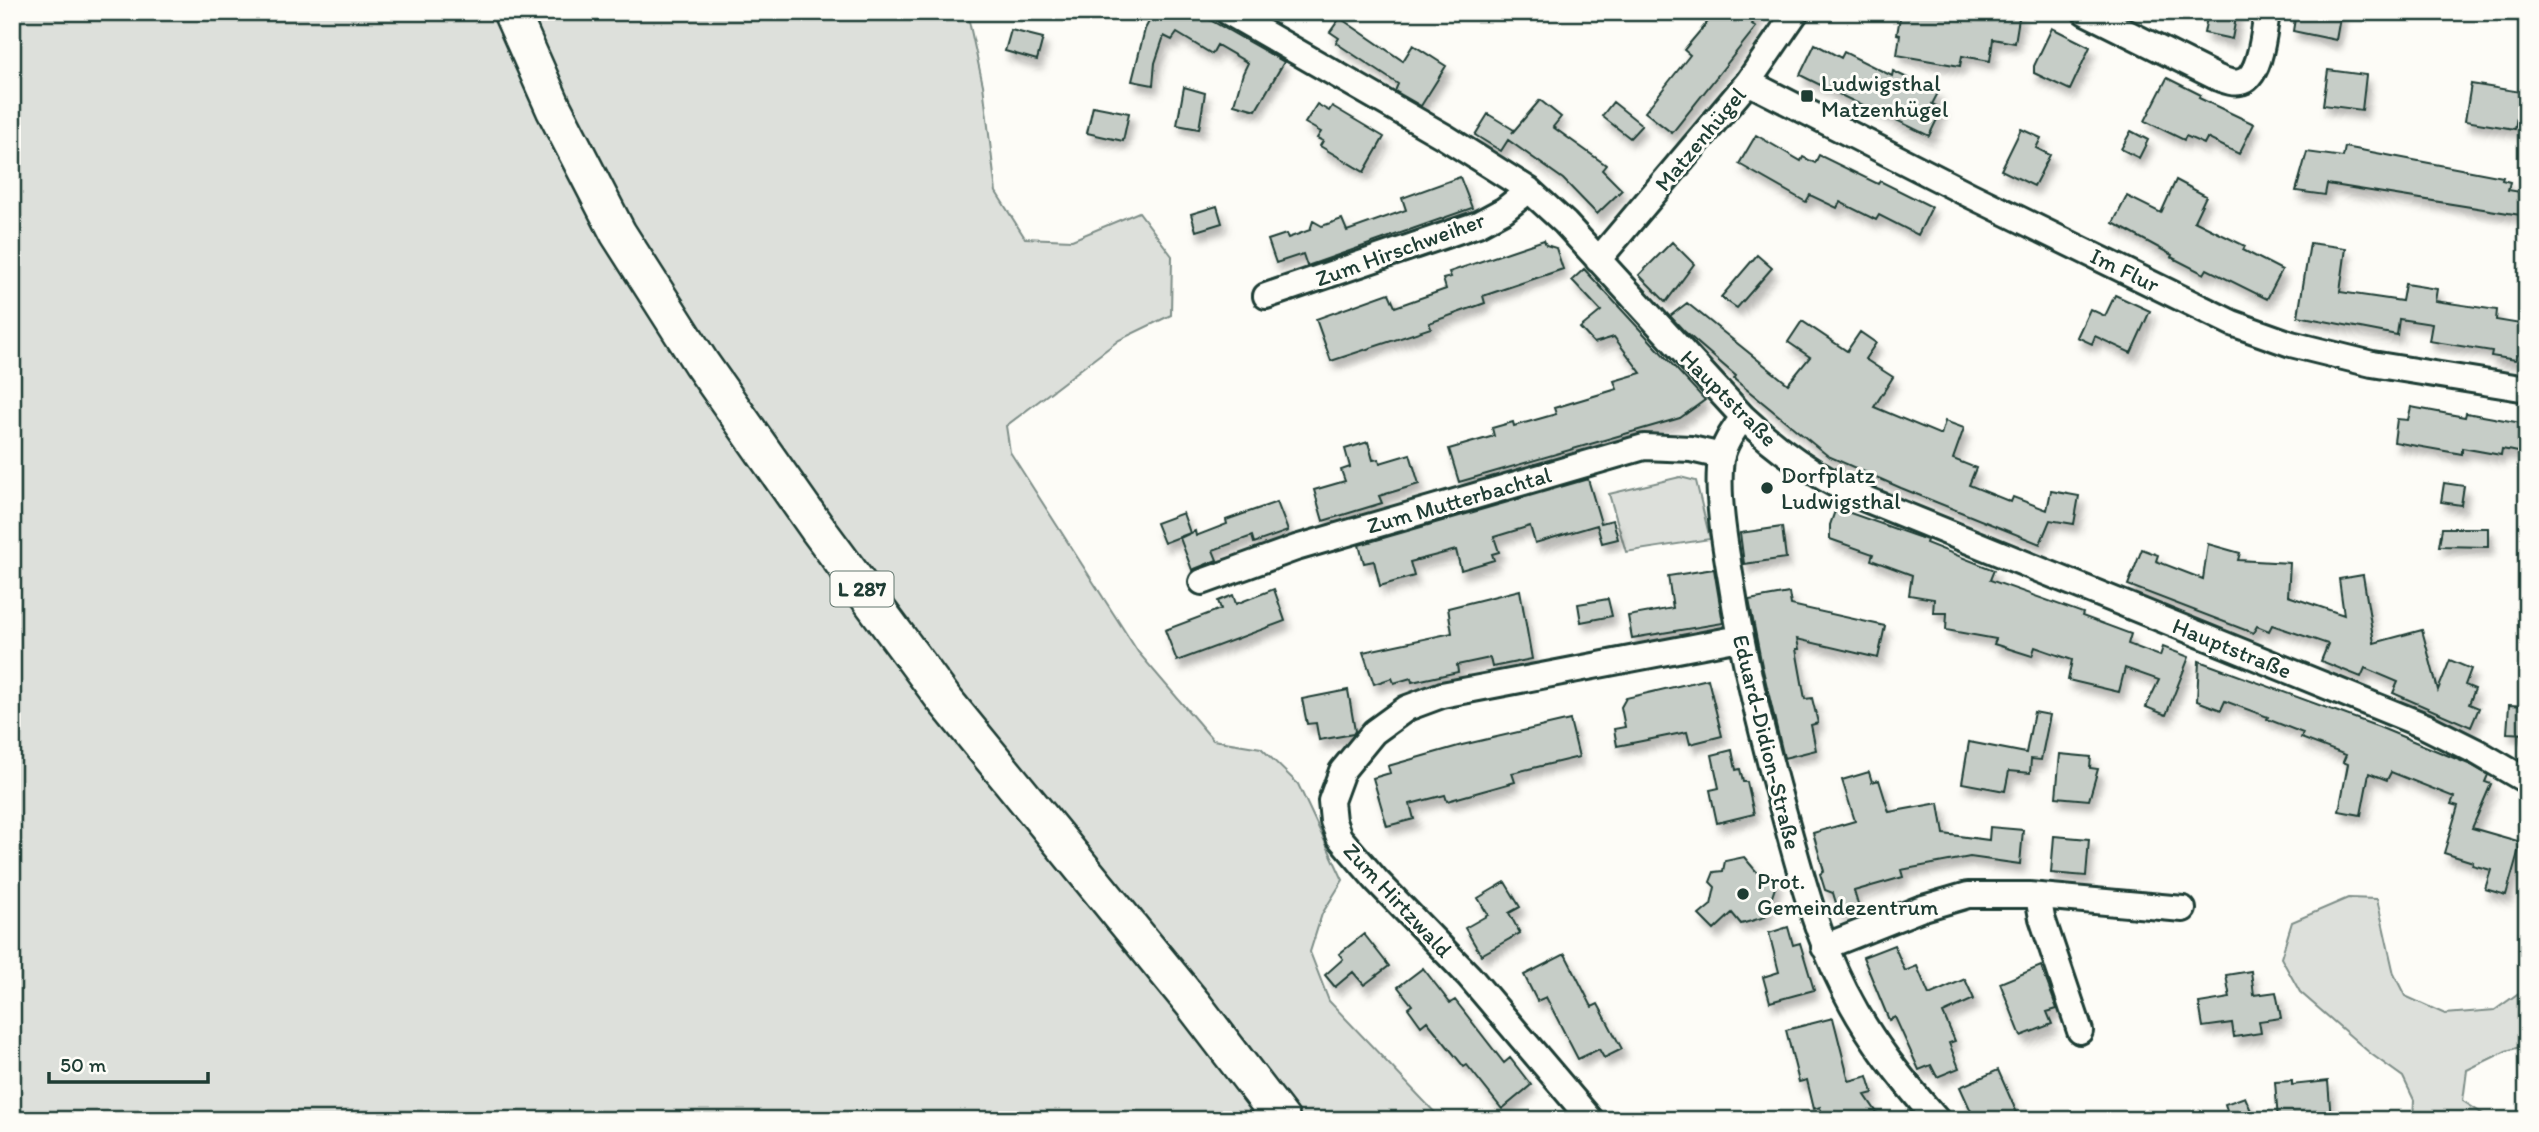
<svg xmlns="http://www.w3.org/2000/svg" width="2539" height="1132" font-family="Itim,sans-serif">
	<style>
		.green { fill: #dde0db; stroke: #7e8e88; stroke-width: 2 }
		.building { fill: #c6cdc7; stroke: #1f3d34; stroke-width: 2; filter: url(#shadow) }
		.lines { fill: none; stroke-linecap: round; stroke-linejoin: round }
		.minor-casing { stroke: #1f3d34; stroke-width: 30 }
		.highway-casing { stroke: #1f3d34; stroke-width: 40 }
		.minor { stroke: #fdfcf7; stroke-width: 24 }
		.highway { stroke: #fdfcf7; stroke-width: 35 }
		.poi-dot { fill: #1f3d34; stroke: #fdfcf7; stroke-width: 2.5 }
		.labels { text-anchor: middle; stroke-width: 6; stroke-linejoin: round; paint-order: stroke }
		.shield { fill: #fdfcf7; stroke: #62766e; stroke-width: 2 }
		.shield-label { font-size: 21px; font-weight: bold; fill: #1f3d34 }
		.poi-label { font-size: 23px; fill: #1f3d34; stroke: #fdfcf7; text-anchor: start }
		.street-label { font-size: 23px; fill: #1f3d34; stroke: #fdfcf7 }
	</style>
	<defs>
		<filter id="shadow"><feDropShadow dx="4.5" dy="8" stdDeviation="3.5" flood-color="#0004"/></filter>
	</defs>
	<rect width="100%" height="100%" fill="#fdfcf7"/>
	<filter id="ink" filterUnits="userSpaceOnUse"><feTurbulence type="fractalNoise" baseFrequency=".0143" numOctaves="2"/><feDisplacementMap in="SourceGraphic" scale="14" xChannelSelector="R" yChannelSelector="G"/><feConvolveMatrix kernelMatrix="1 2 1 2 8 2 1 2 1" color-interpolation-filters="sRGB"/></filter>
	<g filter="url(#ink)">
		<path class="green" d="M12 12H967L983 85 996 192 1025 238 1072 240 1139 212 1172 256 1171 315 1119 340 1006 426 1010 452 1138 652 1213 740 1261 748 1298 784 1343 880 1322 914 1310 952 1329 1001 1442 1120H12Z
			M1680 477 1696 481 1710 539 1626 552 1609 494Z
			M2348 898 2377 899 2394 974 2405 996 2445 1014 2495 1010 2527 987V1045L2506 1051 2467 1070 2463 1101 2492 1120H2413L2414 1100 2403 1077 2371 1054 2300 992 2281 958 2292 922Z"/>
		<path class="building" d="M1154 12H1196L1284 62 1256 110 1234 104 1243 73 1248 63 1217 45 1212 54 1177 33 1172 40 1164 36 1155 63 1153 85 1132 81 1145 29Z
			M1716 12H1761L1752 24 1756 27 1672 133 1645 112 1690 55 1684 50Z
			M1901 12H2020L2015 43 1993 39 1990 61 1962 56 1960 66 1897 55 1900 35 1897 34Z
			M2208 12H2237L2232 39 2204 33Z
			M2296 12H2341L2336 40 2293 31Z
			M1340 18 1403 61 1413 45 1446 66 1421 106 1395 91 1398 84 1336 43 1339 38 1330 32Z
			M2052 28 2090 47 2070 90 2034 73V66Z
			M1011 30 1043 38 1037 60 1005 51Z
			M1815 44 1841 58 1844 52 1892 76 1893 71 1938 93 1932 104 1942 109 1929 136 1870 107 1869 109 1800 75Z
			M2328 70 2366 75 2362 110 2323 105Z
			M2167 78 2201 95 2199 98 2254 124 2239 154 2207 138 2204 144 2186 136 2184 140 2145 121Z
			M2471 84 2521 92 2515 129 2465 121Z
			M1184 87 1205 93 1199 129 1177 125Z
			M1540 100 1561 117 1553 127 1606 165 1602 170 1622 190 1597 214 1563 179 1508 140 1501 151 1475 135 1488 114 1514 130 1512 133Z
			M1613 102 1642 125 1630 138 1602 116Z
			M1317 104 1329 111 1332 106 1384 137 1364 172 1320 146 1323 141 1317 138 1321 132 1305 123Z
			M1093 106 1129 113 1123 141 1087 133Z
			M2021 129 2041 138 2036 148 2050 155 2034 186 2001 170Z
			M2131 131 2148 140 2139 158 2121 149Z
			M1756 135 1801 161 1803 157 1815 163 1819 155 1878 184 1880 181 1932 207 1918 235 1879 215 1876 220 1840 202 1837 208 1810 195 1806 202 1739 164Z
			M2345 147 2503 177 2502 180 2510 182 2508 190 2527 193V216L2327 184 2325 195 2296 191 2307 152 2343 157Z
			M1460 177 1472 208 1307 266 1303 254 1276 263 1268 240 1286 234 1288 238 1310 230 1313 221 1322 226 1342 219 1347 231 1406 210 1402 198Z
			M2176 180 2206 196 2194 221 2245 246 2243 250 2282 270 2267 299 2207 269 2204 274 2171 257 2172 255 2113 223 2127 196 2161 213Z
			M1217 206 1222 223 1196 231 1191 214Z
			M1544 240 1546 245 1556 248 1563 269 1483 296 1485 303 1429 323 1431 328 1331 361 1316 319 1389 293 1395 307 1446 289 1443 279 1451 277 1449 272Z
			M1672 242 1694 264 1666 302 1639 275Z
			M2310 243 2346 248 2340 292 2402 301 2405 284 2437 289 2435 301 2497 310 2496 320 2527 325V356L2516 355V360L2491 356 2492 351 2429 341 2432 324 2399 319 2397 335 2298 316Z
			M1757 255 1772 268 1737 308 1721 297Z
			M1584 269 1705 400 1680 418 1459 482 1449 449 1494 436 1492 428 1513 422 1514 426 1556 414 1554 408 1617 389 1614 381 1641 373 1614 337 1594 343 1580 328 1601 311 1572 280Z
			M2115 295 2150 311 2131 353 2095 336 2092 344 2077 337 2090 309 2105 316Z
			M1687 303 1788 384 1810 357 1788 342 1802 321 1847 351 1860 332 1876 343 1865 359 1893 377 1874 407 1941 435 1945 421 1964 428 1953 459 1976 468 1969 485 2011 502 2013 497 2047 510 2051 491 2079 496 2074 524 2050 520 2040 544 1901 488 1828 456 1734 379 1736 376 1684 331 1670 316Z
			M2411 407 2465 417 2466 413 2527 424V454L2502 449 2501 455 2462 448V454L2394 442 2397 419 2408 420Z
			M1368 442 1373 460 1379 459 1380 463 1410 454 1419 484 1379 496 1382 503 1323 521 1314 490 1345 481 1341 470 1350 467 1345 449Z
			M1588 479 1601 523 1613 520 1618 539 1602 543 1597 525 1535 543 1530 526 1494 537 1499 552 1492 554 1494 560 1461 570 1456 550 1410 562 1414 576 1380 586 1374 561 1364 563 1359 545Z
			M2444 483 2464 486 2461 505 2441 502Z
			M1277 502 1288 531 1254 543 1252 536 1213 550 1217 560 1192 570 1180 538 1195 531 1196 536 1227 524 1226 520Z
			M1836 508 1927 540 1926 543 1994 570 1990 580 2083 613 2082 616 2131 634 2128 644 2160 656 2163 647 2189 657 2166 715 2146 707 2159 680 2125 668 2119 692 2068 680 2072 660 2035 647 2032 656 1994 644 1996 639 1946 630 1947 613H1933L1934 599 1909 595 1912 575 1871 560 1873 554 1830 539V525Z
			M1183 513 1190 533 1164 543 1156 523Z
			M1782 527 1786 558 1744 564 1740 533Z
			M2442 528H2488V547L2439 546Z
			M2208 544 2240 553 2238 560 2290 563 2288 596 2344 615 2339 579 2363 575 2374 643 2422 630 2438 690 2450 660 2471 669 2465 685 2475 689 2469 704 2479 708 2471 727 2393 693 2398 682 2365 668 2361 677 2321 661 2328 644 2272 625 2269 631 2257 626 2253 633 2128 585 2142 549 2158 555 2156 561 2203 579Z
			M1714 569 1723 623 1632 638 1628 616 1673 608 1668 576Z
			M1274 589 1285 621 1177 661 1165 630 1221 609 1218 601 1233 595 1236 604Z
			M1520 590 1532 659 1492 667 1490 658 1457 665 1458 672 1412 682 1411 678 1394 683 1392 678 1374 684 1363 652 1452 633 1448 608Z
			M1789 593 1791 605 1885 626 1878 658 1797 639 1799 649H1796L1805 699 1812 698 1818 723 1811 725 1816 750 1784 758 1762 666 1749 600Z
			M1608 599 1612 616 1581 622 1578 604Z
			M2199 661 2379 727 2471 765 2488 775 2485 782 2491 784 2472 828 2521 842 2506 895 2485 889 2491 870 2472 865 2473 862 2444 853 2458 806 2451 804 2454 797 2391 772 2387 780 2369 773 2361 815 2339 811 2348 764 2343 762 2346 755 2301 738 2303 733 2267 719 2268 717 2225 701 2221 710 2197 701Z
			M1708 679 1722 736 1690 744 1687 732 1617 746 1614 729 1625 727 1621 707 1626 698Z
			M1348 690 1355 731 1353 734 1319 740 1316 723 1307 724 1302 699Z
			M2509 705 2527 706V734L2507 733Z
			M2034 712 2050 715 2041 760 2031 759 2030 773 2009 771 2005 791 1962 783 1969 742 2026 753Z
			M1570 720 1579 757 1512 773 1515 782 1447 801 1445 795 1410 804 1414 819 1387 826 1373 778 1390 773 1388 766 1462 745Z
			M1732 750 1736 770 1740 769 1743 782H1747L1754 814 1717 823 1710 790 1719 788 1712 755Z
			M2060 754 2091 757 2090 768 2098 769 2089 800 2056 797Z
			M1869 772 1872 782 1879 780 1889 812 1939 803 1944 834 1989 840 1990 827 2023 830 2020 864 1970 857 1901 870 1903 877 1854 891 1859 908 1839 913 1833 893 1825 890 1820 874 1824 871 1813 833 1855 821 1842 780Z
			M2054 836 2089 839 2086 876 2051 873Z
			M1744 857 1761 877 1770 874 1777 882 1765 917 1741 924 1732 913 1714 930 1699 915 1711 905 1715 887 1710 882 1714 872 1723 871 1725 861Z
			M1505 882 1520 907 1509 913 1520 933 1481 955 1465 928 1488 915 1478 898Z
			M1788 927 1793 945 1800 943 1814 990 1770 1002 1763 977 1779 972 1769 933Z
			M1364 934 1389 966 1364 985 1353 972 1335 987 1325 975 1343 959 1339 954Z
			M1894 945 1905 971 1917 966 1929 995 1965 979 1974 999 1943 1013 1955 1041 1949 1043 1959 1068 1937 1077 1931 1065 1919 1070 1895 1017 1889 1020 1863 957Z
			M1565 954 1592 1007 1598 1004 1622 1049 1604 1058 1599 1049 1578 1059 1546 997 1537 1001 1524 975Z
			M2041 966 2057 1009 2047 1012 2052 1024 2021 1036 2000 983Z
			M1423 968 1450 1003 1455 1000 1504 1063 1510 1058 1531 1085 1502 1109 1467 1065 1464 1067 1427 1021 1421 1026 1408 1008 1412 1005 1398 987Z
			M2251 971 2254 995 2276 992 2281 1018 2259 1021 2261 1033 2234 1037 2232 1023 2203 1027 2199 1003 2230 998 2226 975Z
			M1833 1018 1849 1081 1868 1076 1873 1093 1865 1095 1882 1120H1823L1820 1107 1814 1109 1807 1080 1799 1082 1786 1030Z
			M1998 1070 2017 1113 2002 1120H1975L1960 1087Z
			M2292 1081V1085L2328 1081 2331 1120H2278L2275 1082Z
			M2245 1097 2255 1120H2230L2225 1104Z"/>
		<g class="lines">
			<defs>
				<path id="minor" d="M1228 12 1445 137 1529 190 1565 223 1743 417C1780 452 1813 474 1858 496L2425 726 2477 752 2527 781
					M2085 12 2218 78C2224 80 2233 84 2240 82 2261 79 2264 30 2267 12
					M1748 82 1970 195 2232 323 2291 344 2372 364 2527 389
					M1598 260 1748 82 1796 12
					M1266 296 1478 224 1504 210 1529 190
					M1743 417C1734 430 1724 443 1721 459 1716 493 1725 545 1731 580 1743 660 1763 738 1785 817 1801 876 1817 936 1845 991 1869 1039 1902 1080 1937 1120
					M1202 582 1296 548 1644 447 1691 449 1722 456
					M2038 896 2042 918 2080 1031
					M1824 947 1920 909 1968 895H2029L2183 909
					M1591 1120 1469 976 1377 881 1339 837 1333 821 1331 801 1342 771 1374 732 1407 708 1442 695 1740 638"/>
				<path id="highway" d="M511 12 554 109 618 233 701 363 817 528 943 698 1193 1004 1282 1120"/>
			</defs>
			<use href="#minor" class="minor-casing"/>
			<use href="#highway" class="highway-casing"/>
			<use href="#minor" class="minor"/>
			<use href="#highway" class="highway"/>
		</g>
	</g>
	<g class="poi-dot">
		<rect x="1800" y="89" width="14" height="14" rx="3.5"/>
		<circle cx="1767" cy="488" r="7"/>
		<circle cx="1743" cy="894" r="7"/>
	</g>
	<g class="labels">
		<rect class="shield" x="830.5" y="571.5" width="63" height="35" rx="5"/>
		<g class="shield-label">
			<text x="862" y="596">L 287</text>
		</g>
		<g class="poi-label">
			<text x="1821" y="91">Ludwigsthal<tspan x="1821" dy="26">Matzenhügel</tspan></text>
			<text x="1781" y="483">Dorfplatz<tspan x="1781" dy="26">Ludwigsthal</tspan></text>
			<text x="1757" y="889">Prot.<tspan x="1757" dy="26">Gemeindezentrum</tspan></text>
		</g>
		<g class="street-label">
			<text transform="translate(1700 139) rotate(-50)" y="8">Matzenhügel</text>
			<text transform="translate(1400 249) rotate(-20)" y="8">Zum Hirschweiher</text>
			<text transform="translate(2125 270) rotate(26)" y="8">Im Flur</text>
			<text transform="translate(1729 398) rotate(45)" y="8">Hauptstraße</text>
			<text transform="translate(1459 500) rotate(-16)" y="8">Zum Mutterbachtal</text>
			<text transform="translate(2232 648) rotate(22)" y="8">Hauptstraße</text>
			<text transform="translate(1767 742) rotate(76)" y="8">Eduard-Didion-Straße</text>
			<text transform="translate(1398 900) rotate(47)" y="8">Zum Hirtzwald</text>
		</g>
	</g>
	<rect width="2539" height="1132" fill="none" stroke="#fdfcf7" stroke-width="42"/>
	<rect x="21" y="21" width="2497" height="1090" fill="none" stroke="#1f3d34" stroke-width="2.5" filter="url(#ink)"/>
	<path d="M49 1072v10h159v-10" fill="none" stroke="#1f3d34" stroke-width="3.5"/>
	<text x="60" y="1072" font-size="21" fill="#1f3d34" stroke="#fdfcf7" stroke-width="5" paint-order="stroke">50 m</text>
</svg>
